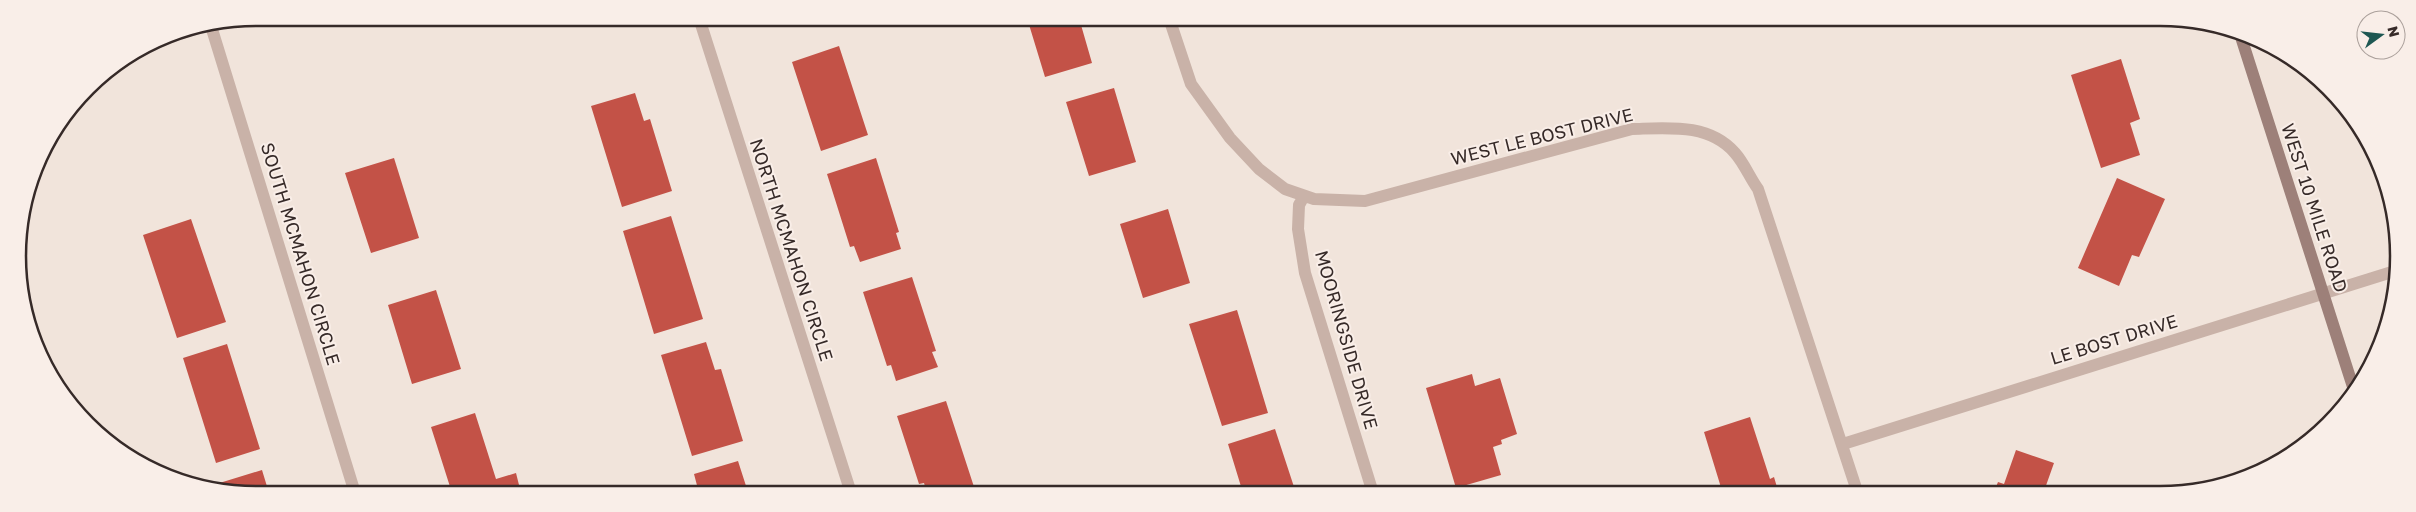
<svg xmlns="http://www.w3.org/2000/svg" width="2416" height="512" font-family="'Golos Text',sans-serif">
	<style>
		.building { fill: #c35247 }
		.lines { fill: none; stroke-linecap: round; stroke-linejoin: round }
		.street { stroke: #c9b2a8; stroke-width: 12 }
		.secondary { stroke: #9d8079; stroke-width: 12 }
		.labels { text-anchor: middle; stroke-width: 4; stroke-linejoin: round; paint-order: stroke }
		.street-label { font-size: 18px; fill: #362a28; stroke: #f9eee8 }
		.rim { fill: none; stroke: #362a28; stroke-width: 2.5 }
	</style>
	<rect width="100%" height="100%" fill="#f1e4db"/>
	<path class="building" d="M1027 18H1079L1092 63 1045 77Z
		M839 46 868 135 821 151 792 62Z
		M2121 59 2140 119 2130 123 2140 155 2101 168 2071 75Z
		M1114 88 1136 162 1089 176 1066 102Z
		M635 93 644 121 650 119 672 191 622 207 591 106Z
		M394 158 419 238 371 253 345 173Z
		M876 158 899 232 896 233 901 249 860 262 854 246 850 247 827 174Z
		M2117 178 2165 199 2139 257 2132 255 2119 286 2078 268Z
		M1168 209 1190 283 1143 298 1120 224Z
		M671 216 703 319 654 334 623 231Z
		M191 219 226 322 177 338 143 235Z
		M912 277 936 351 932 352 938 367 896 381 891 365 887 366 863 292Z
		M436 290 461 369 412 384 388 305Z
		M1237 310 1268 413 1222 426 1189 324Z
		M706 342 715 370 721 369 743 441 692 456 661 355Z
		M227 344 260 449 216 463 183 358Z
		M1472 374 1475 386 1500 378 1517 434 1501 440 1502 444 1493 447 1501 475 1456 488 1426 388Z
		M946 401 976 493H927L924 483 919 484 897 416Z
		M475 413 496 479 516 473 521 493H452L431 427Z
		M1750 417 1770 479 1774 477 1779 494H1723L1704 432Z
		M1275 429 1296 493H1243L1228 444Z
		M2016 450 2054 463 2043 494H1993L1998 482 2004 484Z
		M738 461 747 489 753 487 755 493H699L694 474Z
		M262 470 269 493 225 492 215 489 213 485Z
		M1509 488 1511 493H1494Z"/>
	<g class="lines">
		<path class="street" d="M699 18 851 493
			M1169 18 1191 84 1230 138 1259 169 1285 189 1314 199 1365 201 1632 129C1668 128 1709 123 1735 153 1744 163 1750 178 1758 189L1858 494
			M211 26 355 493
			M162 38 179 33
			M1304 196 1299 205 1298 229 1305 273 1373 493
			M1843 444 2395 271"/>
		<path class="secondary" d="M2241 37 2354 390"/>
	</g>
	<g class="labels">
		<g class="street-label">
			<text transform="translate(1542 137) rotate(-14)" y="6">WEST LE BOST DRIVE</text>
			<text transform="translate(2314 208) rotate(72)" y="6">WEST 10 MILE ROAD</text>
			<text transform="translate(791 250) rotate(72)" y="6">NORTH MCMAHON CIRCLE</text>
			<text transform="translate(300 254) rotate(73)" y="6">SOUTH MCMAHON CIRCLE</text>
			<text transform="translate(1346 340) rotate(74)" y="6">MOORINGSIDE DRIVE</text>
			<text transform="translate(2114 340) rotate(-17)" y="6">LE BOST DRIVE</text>
		</g>
	</g>
	<path d="M0 0H2416V512H0ZM256 26H2160A230 230 0 0 1 2390 256V256A230 230 0 0 1 2160 486H256A230 230 0 0 1 26 256V256A230 230 0 0 1 256 26Z" fill="#f9eee8" fill-rule="evenodd"/>
	<path class="rim" d="M256 26H2160A230 230 0 0 1 2390 256V256A230 230 0 0 1 2160 486H256A230 230 0 0 1 26 256V256A230 230 0 0 1 256 26Z"/>
	<g transform="translate(2381 35) rotate(75)"><circle r="24" fill="#f9eee8" stroke="#aba09b"/>
	<path d="M0-4L9 19L0 12L-9 19Z" fill="#1e5752"/>
	<text y="-8" font-size="14" font-weight="bold" text-anchor="middle" fill="#362a28">N</text>
	</g>
</svg>
